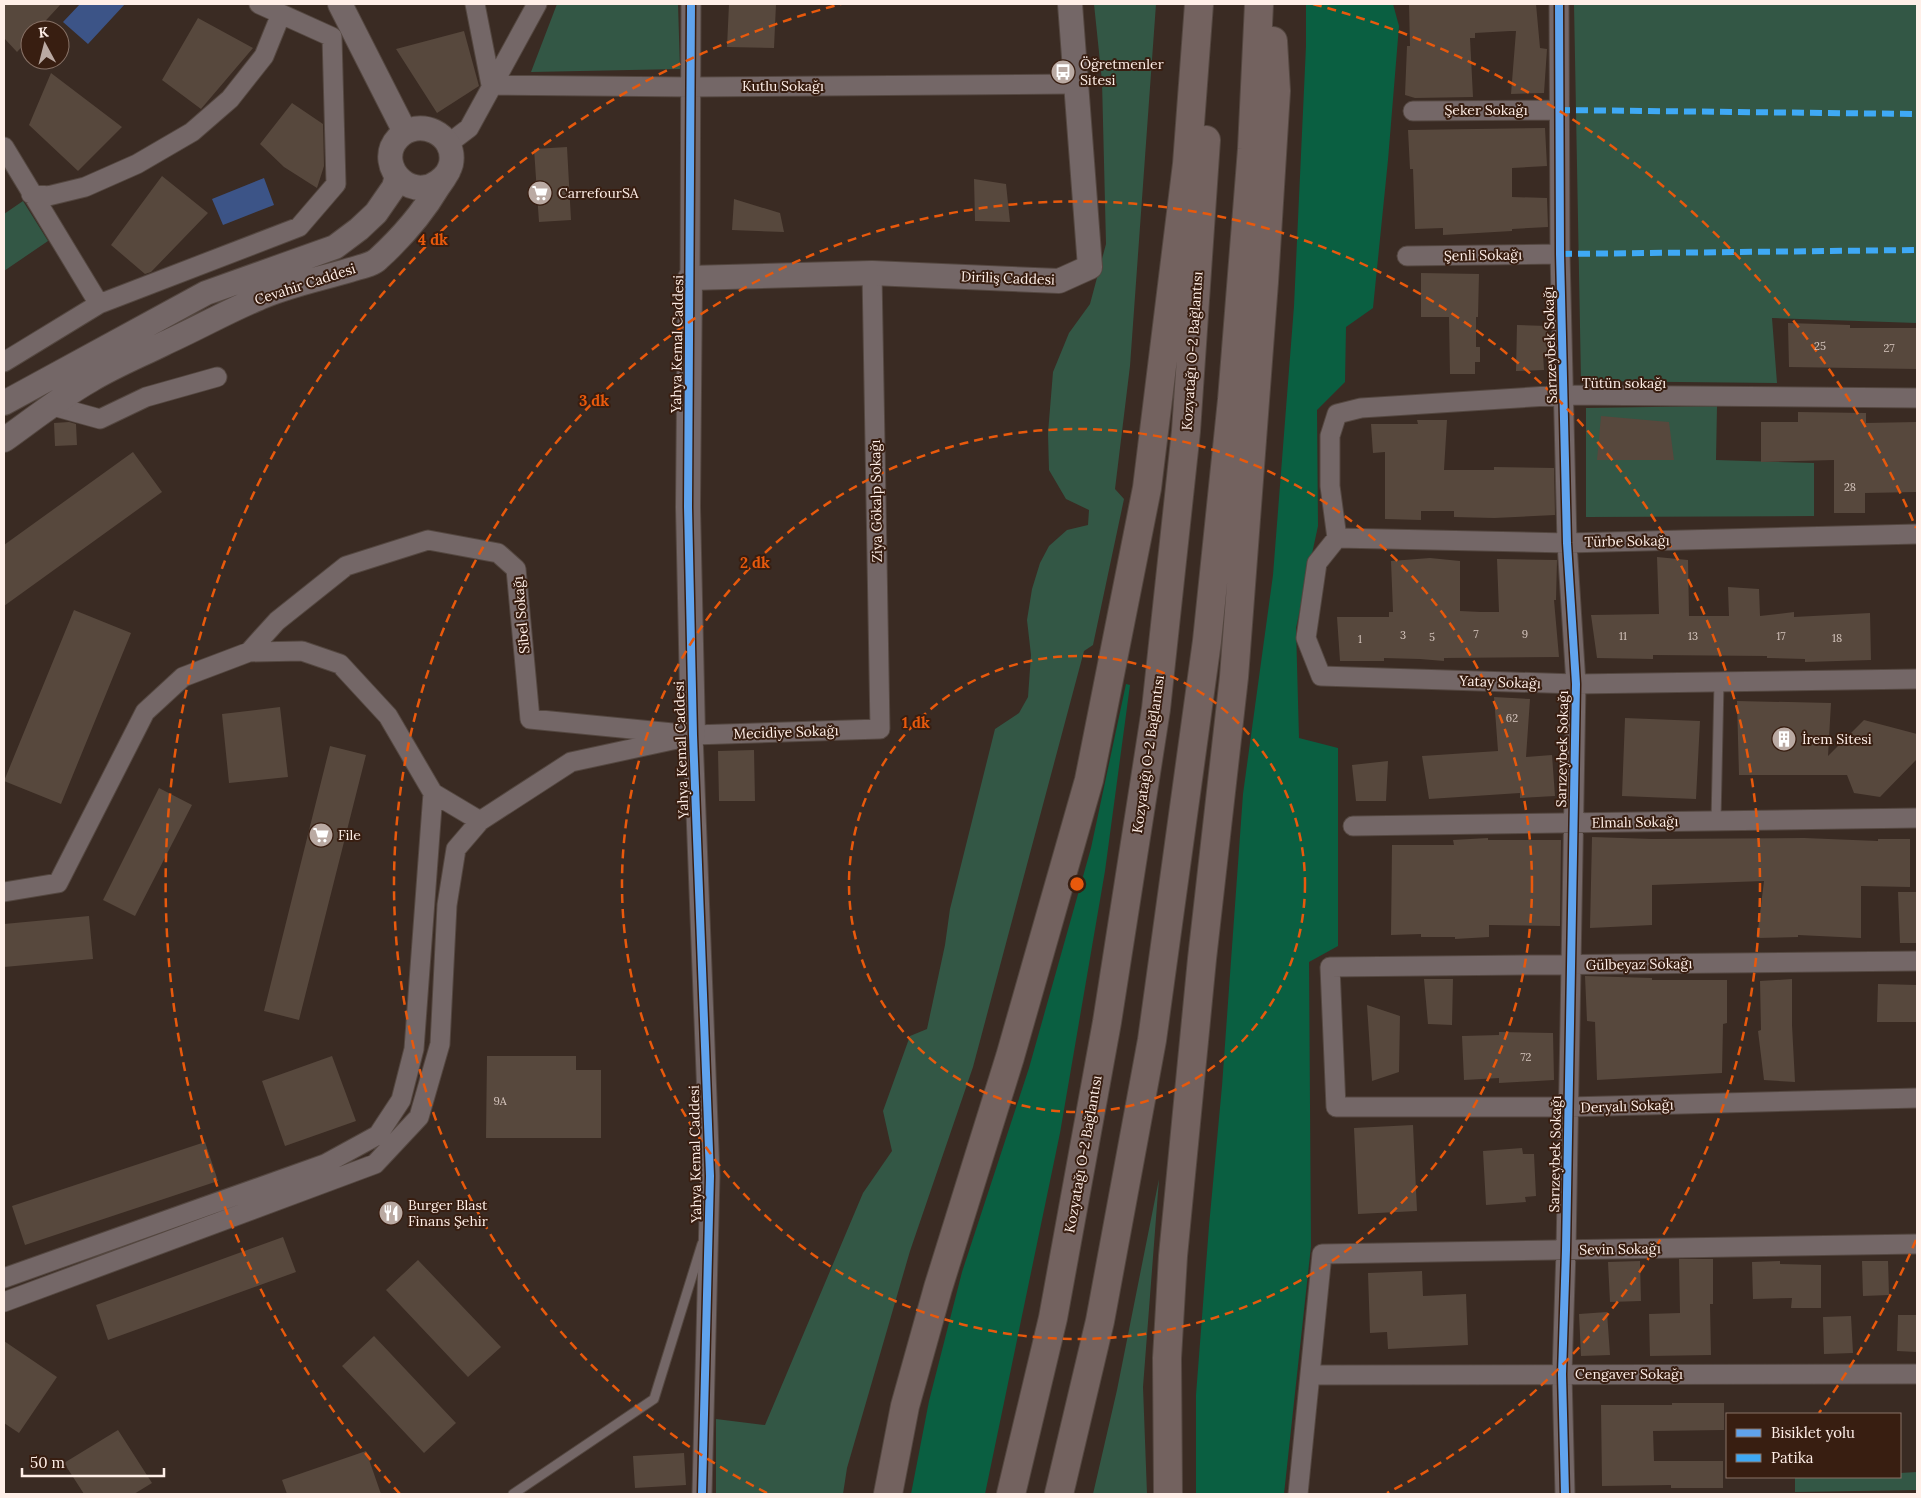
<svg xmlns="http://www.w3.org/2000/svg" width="1921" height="1498" font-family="Lora,serif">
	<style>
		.green { fill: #335745 }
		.forest { fill: #0a5f41 }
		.water { fill: #3c5487 }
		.building { fill: #57483d }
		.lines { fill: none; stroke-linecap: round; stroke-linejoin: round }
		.service-casing { stroke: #544740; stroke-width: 11 }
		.minor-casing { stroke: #544740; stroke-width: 21 }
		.tertiary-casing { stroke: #544740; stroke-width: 26 }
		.motorway-casing { stroke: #544740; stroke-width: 30 }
		.service { stroke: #746767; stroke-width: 9 }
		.minor { stroke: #746767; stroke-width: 19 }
		.tertiary { stroke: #746767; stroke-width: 24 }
		.motorway { stroke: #73625f; stroke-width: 28 }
		.quiet { stroke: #3fa9f5; stroke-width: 6; stroke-dasharray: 12 6; stroke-linecap: butt }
		.cycleway-casing { stroke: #381e11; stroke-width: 11 }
		.cycleway { stroke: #60a3ed; stroke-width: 8 }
		.ring { fill: none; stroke: #e8590c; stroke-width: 2.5; stroke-dasharray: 9 6 }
		.labels { text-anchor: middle; stroke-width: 4; stroke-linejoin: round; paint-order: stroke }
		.number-label { font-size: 11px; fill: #d5c5bd }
		.poi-label { font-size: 14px; fill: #ffefe8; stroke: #381e11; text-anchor: start }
		.street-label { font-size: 14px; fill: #ffefe8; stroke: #381e11 }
		.centre { fill: #e8590c; stroke: #381e11; stroke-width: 2.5 }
		.ring-label { font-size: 15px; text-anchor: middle; font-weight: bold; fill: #e8590c; stroke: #381e11; stroke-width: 4; stroke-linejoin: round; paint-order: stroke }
	</style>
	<rect width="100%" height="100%" fill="#3a2b23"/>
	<path class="green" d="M557 4H678L680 69 531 72Z
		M1094 4H1156L1130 366 1115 489 1124 499 1093 645 1084 651 973 1067 910 1251 847 1468 843 1494H716V1419L765 1425 863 1193 892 1151 883 1111 910 1036 927 1029 945 945 950 909 995 729 1019 713 1028 697 1031 655 1027 620 1032 589 1040 563 1049 546 1067 530 1088 525 1089 510 1066 499 1049 470 1048 433 1053 372 1069 333 1090 304 1106 244 1102 81Z
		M1574 4H1917V323L1772 318 1777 383 1581 381Z
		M23 201 48 241 4 271V214Z
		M1717 406 1716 460 1814 463V516L1586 517V408Z
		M1159 1179 1143 1387 1147 1494H1093L1117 1390Z
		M1917 1472V1490L1795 1492V1477H1900V1473Z"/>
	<path class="forest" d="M1306 4H1393L1399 26 1388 160 1373 308 1346 327 1345 382 1317 410 1318 526 1296 628 1299 738 1338 748V946L1309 962 1311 1246 1284 1494H1196V1395L1209 1226 1222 1086 1243 794 1273 575 1294 306 1306 46Z
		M1126 684 1130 685 1105 871 1060 1133 985 1494H911L929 1401 962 1272 1029 1068 1091 848Z"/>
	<path class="water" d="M80 4H125L88 44 63 22Z
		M264 178 274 205 223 225 212 199Z"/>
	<path class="building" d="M4 4H61L37 30H30V38L17 52 4 38Z
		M729 4H776L774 48 727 47Z
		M1409 4H1536L1540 48 1547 49 1544 93 1511 94 1516 31H1510L1475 33V38H1470L1473 97 1415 98 1405 95 1407 46H1410Z
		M198 18 253 48 201 109 162 80Z
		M464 31 479 86 437 113 396 49Z
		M51 73 122 127 78 171 29 125Z
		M292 103 323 124 324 166 317 188 284 167 260 144Z
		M1545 128 1547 166 1512 168V197L1547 198 1548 227 1512 229V231L1443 235V228L1415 229 1413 169H1410L1408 130Z
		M567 147 571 220 539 222 534 149Z
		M162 176 208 213 151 272 145 274 111 245Z
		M974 179 1006 184 1010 222 975 221Z
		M734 199 780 213 784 232 732 230Z
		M1421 273 1479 274 1478 317H1476V347H1480V362H1475V374H1450L1449 317H1421Z
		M1788 323 1850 325V328H1917V369L1789 367Z
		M1517 325 1547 326V354H1543L1544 370 1516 371Z
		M1798 412 1866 413V423L1917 422 1916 492 1865 493V513H1834V460L1761 462V422H1798Z
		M1601 416 1669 422 1674 460H1597Z
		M1417 420H1447L1444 470H1494V467L1554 468 1555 515 1494 518 1454 517V511H1421V520L1385 519V452L1373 453 1371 424H1418Z
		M69 422 76 424 77 445 55 446 54 423Z
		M133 452 162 492 4 606V545Z
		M1657 557 1688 560 1689 616H1729L1728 587 1759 589 1760 616 1794 612V617L1870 613 1871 660 1805 662V659L1767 658V656L1653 655V659L1597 658 1591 615 1659 614Z
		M1430 558 1460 561V611L1481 612H1499L1497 559 1557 560 1556 600H1554L1559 657 1444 658V661L1420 659 1384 658V661H1340L1337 617H1389V612H1393L1391 561Z
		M74 610 131 633 61 804 4 781Z
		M1494 697 1530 699 1526 757 1552 755 1555 796 1520 798V793L1429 799 1422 756 1498 751Z
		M1737 701 1831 703 1828 756 1864 720 1917 734V759L1880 797 1854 793 1847 775H1739Z
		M280 707 288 777 229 783 222 714Z
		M1625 718 1700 721 1696 799 1622 796Z
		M330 746 366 755 299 1020 264 1011Z
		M754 750 755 801H719L718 751Z
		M1388 761 1386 801H1356L1352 765Z
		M159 788 192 805 135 916 103 900Z
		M1592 837 1652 839 1804 838 1878 841V839H1910V887L1861 886V938L1798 935V937L1757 938 1764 881 1652 885V925L1590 928Z
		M1488 838V840H1561L1560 926 1489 925V937L1455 939V937H1421V934L1391 935 1392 845H1454L1453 840Z
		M1898 892H1917V943H1900Z
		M89 916 93 959 4 967V924Z
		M1585 976 1652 978V980H1727V1023L1723 1024 1722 1073 1597 1080 1595 1022 1587 1021Z
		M1424 979H1453L1452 1025 1428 1024Z
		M1792 979V1025L1795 1082 1764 1080 1758 1031 1761 1030 1760 981Z
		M1878 984 1917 985V1022H1877Z
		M1367 1005 1400 1016 1399 1072 1372 1081Z
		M1499 1032 1553 1033 1554 1080 1499 1083V1078L1464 1080 1462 1036 1499 1035Z
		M332 1056 356 1121 285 1146 262 1081Z
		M487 1056H576V1070H601V1138H486Z
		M1413 1125 1417 1211 1358 1214 1354 1128Z
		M205 1142 218 1181 25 1245 12 1206Z
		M1522 1148 1523 1154H1534L1536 1196 1525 1197 1526 1202 1486 1205 1483 1151Z
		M283 1237 296 1272 108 1340 96 1305Z
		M1679 1259H1713V1304H1710L1711 1355 1650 1356 1649 1314 1680 1313Z
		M418 1260 501 1347 468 1377 386 1290Z
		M1640 1261 1641 1301 1610 1302 1608 1262Z
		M1780 1261V1264L1821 1265V1308H1791L1792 1298 1753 1299 1752 1262Z
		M1862 1261H1888L1889 1295 1863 1296Z
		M1422 1271 1423 1296 1466 1294 1468 1345 1388 1349 1387 1332 1370 1333 1368 1273Z
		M1607 1312 1610 1355 1581 1356 1579 1314Z
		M1898 1315H1917V1352L1897 1351Z
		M1851 1316 1853 1353 1824 1354 1823 1317Z
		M374 1336 456 1423 424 1453 342 1366Z
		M4 1341 57 1377 19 1433 4 1423Z
		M1672 1403H1724V1430L1653 1431 1654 1461H1723V1488H1671V1485L1602 1486 1601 1405H1672Z
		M118 1430 152 1483 134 1494H84L64 1463Z
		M366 1451 381 1494H287L282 1480Z
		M684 1453 686 1485 635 1488 633 1456Z"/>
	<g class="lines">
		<defs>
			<path id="service" d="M1716 821 1719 682
				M513 1494 654 1399 702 1244"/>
			<path id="minor" d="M475 4 491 85
				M1559 4 1560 254 1567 543 1576 684 1566 1250 1562 1374 1565 1494
				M491 85 691 87 1075 84
				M1413 111 1558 110
				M448 144 469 128 537 4
				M4 147 99 304
				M31 194 48 196 85 187 137 164 192 132 230 99 264 56 281 14
				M1407 256 1560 254
				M690 278 691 4
				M4 362 99 304 299 227 336 184 332 37 259 4
				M53 406 100 419 146 397 217 377
				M1337 538 1317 563 1306 638 1321 676 1576 684 1917 679
				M1337 538 1330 486V436L1337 414 1361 408 1564 395 1917 398
				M1337 538 1567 543 1917 534
				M249 652 277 621 346 566 428 540 498 553 516 569 530 719 693 735 880 729 872 273
				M693 735 710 1176 702 1494
				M1353 826 1917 818
				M4 892 58 883 145 712 183 677 249 652 302 651 340 664 388 716 433 793 480 821
				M1917 961 1330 967 1336 1107H1569L1917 1098
				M4 1278 325 1164 378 1135 401 1100 414 1049 433 793
				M4 1302 375 1164 419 1117 440 1044 447 905 456 849 480 821 571 762 677 739
				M1311 1375 1917 1374
				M1298 1494 1322 1254 1917 1244"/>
			<path id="tertiary" d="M340 4 405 132
				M4 403 206 293 335 247 359 229 376 213 394 187 397 176
				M4 440C32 420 61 397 91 380 114 366 141 355 165 343 196 329 226 312 257 299 285 286 320 279 350 270 359 267 372 265 378 259 401 238 422 214 438 187 443 180 449 172 451 164 457 134 418 116 398 138 372 166 417 212 448 172
				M693 735 688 507 690 278 872 273 1059 281 1090 267 1070 4"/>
			<path id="motorway" d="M888 1494 905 1406 938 1288 1010 1057 1089 780 1147 488 1187 164 1199 4
				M1011 1494 1053 1318 1107 1022 1156 709 1186 431 1206 140
				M1059 1494 1100 1321 1152 1040 1207 641 1232 400 1252 149 1259 4
				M1168 1494 1167 1358 1173 1256 1202 959 1234 677 1264 282 1276 91 1273 41"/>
		</defs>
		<use href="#service" class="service-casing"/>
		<use href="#minor" class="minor-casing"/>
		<use href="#tertiary" class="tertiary-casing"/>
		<use href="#motorway" class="motorway-casing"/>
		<use href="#service" class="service"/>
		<use href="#minor" class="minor"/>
		<use href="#tertiary" class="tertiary"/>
		<use href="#motorway" class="motorway"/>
		<path class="quiet" d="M1558 110 1917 114
			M1560 254 1917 250"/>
		<defs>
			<path id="cycleway" d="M691 4 688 507 693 735 710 1176 702 1494
				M1559 4 1560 254 1567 543 1576 684 1566 1250 1562 1374 1565 1494"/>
		</defs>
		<use href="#cycleway" class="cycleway-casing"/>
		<use href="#cycleway" class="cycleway"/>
	</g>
	<g class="ring">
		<circle cx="1077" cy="884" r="228"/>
		<circle cx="1077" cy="884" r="455"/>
		<path d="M767 1493A683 683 0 1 1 1387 1493"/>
		<path d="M1916 1240A911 911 0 0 1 1819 1413M400 1494A911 911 0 0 1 841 4M1313 4A911 911 0 0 1 1916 528"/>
	</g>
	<defs>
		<symbol id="bus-disc" viewBox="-11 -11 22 22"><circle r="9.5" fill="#baaaa3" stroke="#381e11"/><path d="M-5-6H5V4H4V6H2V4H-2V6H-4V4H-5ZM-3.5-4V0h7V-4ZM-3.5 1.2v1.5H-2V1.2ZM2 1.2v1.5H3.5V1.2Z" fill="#fff"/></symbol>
		<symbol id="supermarket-disc" viewBox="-11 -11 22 22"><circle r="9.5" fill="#baaaa3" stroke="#381e11"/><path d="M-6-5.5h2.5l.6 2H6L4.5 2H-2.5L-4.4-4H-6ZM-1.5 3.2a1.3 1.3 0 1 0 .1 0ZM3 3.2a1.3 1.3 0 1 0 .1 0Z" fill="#fff"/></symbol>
		<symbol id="building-disc" viewBox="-11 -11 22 22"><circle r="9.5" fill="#baaaa3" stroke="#381e11"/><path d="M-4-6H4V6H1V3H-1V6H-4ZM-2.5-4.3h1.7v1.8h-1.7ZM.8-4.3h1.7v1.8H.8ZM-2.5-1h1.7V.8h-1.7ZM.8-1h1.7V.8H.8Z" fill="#fff"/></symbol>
		<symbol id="restaurant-disc" viewBox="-11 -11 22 22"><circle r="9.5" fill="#baaaa3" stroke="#381e11"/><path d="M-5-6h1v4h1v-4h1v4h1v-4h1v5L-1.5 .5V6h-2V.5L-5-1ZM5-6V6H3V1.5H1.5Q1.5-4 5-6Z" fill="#fff"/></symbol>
	</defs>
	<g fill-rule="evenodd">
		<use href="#bus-disc" x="1049" y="58" width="28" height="28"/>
		<use href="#supermarket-disc" x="526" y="179" width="28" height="28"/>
		<use href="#building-disc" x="1770" y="725" width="28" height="28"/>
		<use href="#supermarket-disc" x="307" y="821" width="28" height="28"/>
		<use href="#restaurant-disc" x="377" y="1199" width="28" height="28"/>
	</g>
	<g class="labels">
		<g class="number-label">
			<text x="1820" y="350">25</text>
			<text x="1889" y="352">27</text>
			<text x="1850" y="491">28</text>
			<text x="1476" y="638">7</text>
			<text x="1525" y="638">9</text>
			<text x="1403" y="639">3</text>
			<text x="1623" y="640">11</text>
			<text x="1693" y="640">13</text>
			<text x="1781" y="640">17</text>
			<text x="1432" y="641">5</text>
			<text x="1837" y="642">18</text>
			<text x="1360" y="643">1</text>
			<text x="1512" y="722">62</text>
			<text x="1526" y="1061">72</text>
			<text x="500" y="1105">9A</text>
		</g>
		<g class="poi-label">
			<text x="1080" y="69">Öğretmenler<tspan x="1080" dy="16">Sitesi</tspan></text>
			<text x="558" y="198">CarrefourSA</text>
			<text x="1802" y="744">İrem Sitesi</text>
			<text x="338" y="840">File</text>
			<text x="408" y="1210">Burger Blast<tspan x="408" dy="16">Finans Şehir</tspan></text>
		</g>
		<g class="street-label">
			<text x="783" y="91">Kutlu Sokağı</text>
			<text x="1486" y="115">Şeker Sokağı</text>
			<text transform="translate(1483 255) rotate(-1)" y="5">Şenli Sokağı</text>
			<text transform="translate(1008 278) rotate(2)" y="5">Diriliş Caddesi</text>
			<text transform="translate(305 284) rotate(-18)" y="5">Cevahir Caddesi</text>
			<text transform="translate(677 344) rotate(-89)" y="5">Yahya Kemal Caddesi</text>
			<text transform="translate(1550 345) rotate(-92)" y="5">Sarızeybek Sokağı</text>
			<text transform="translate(1192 351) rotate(-86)" y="5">Kozyatağı O-2 Bağlantısı</text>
			<text x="1624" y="388">Tütün sokağı</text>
			<text transform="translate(876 501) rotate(-91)" y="5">Ziya Gökalp Sokağı</text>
			<text transform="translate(1627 541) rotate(-1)" y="5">Türbe Sokağı</text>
			<text transform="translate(521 615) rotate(-95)" y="5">Sibel Sokağı</text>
			<text transform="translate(1500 682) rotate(2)" y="5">Yatay Sokağı</text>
			<text transform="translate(786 732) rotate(-2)" y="5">Mecidiye Sokağı</text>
			<text transform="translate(1562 749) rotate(-89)" y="5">Sarızeybek Sokağı</text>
			<text transform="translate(681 750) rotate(-92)" y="5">Yahya Kemal Caddesi</text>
			<text transform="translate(1148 754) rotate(-82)" y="5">Kozyatağı O-2 Bağlantısı</text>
			<text transform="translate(1635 822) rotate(-1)" y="5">Elmalı Sokağı</text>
			<text transform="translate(1639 964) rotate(-1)" y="5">Gülbeyaz Sokağı</text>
			<text transform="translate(1627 1106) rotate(-2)" y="5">Deryalı Sokağı</text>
			<text transform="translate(695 1154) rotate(-91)" y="5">Yahya Kemal Caddesi</text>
			<text transform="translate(1083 1154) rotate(-80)" y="5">Kozyatağı O-2 Bağlantısı</text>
			<text transform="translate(1555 1154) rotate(-89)" y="5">Sarızeybek Sokağı</text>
			<text transform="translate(1620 1249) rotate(-1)" y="5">Sevin Sokağı</text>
			<text x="1629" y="1379">Cengaver Sokağı</text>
		</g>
	</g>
	<circle cx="1077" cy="884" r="8" class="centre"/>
	<g class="ring-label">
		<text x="433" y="245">4 dk</text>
		<text x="594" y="406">3 dk</text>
		<text x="755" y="568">2 dk</text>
		<text x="916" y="728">1 dk</text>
	</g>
	<rect width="1921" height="1498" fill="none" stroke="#ffefe8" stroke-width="10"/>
	<rect x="1726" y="1413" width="175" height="65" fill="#381e11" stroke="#887267"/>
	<rect x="1736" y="1429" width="25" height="8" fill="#60a3ed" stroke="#887267"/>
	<text x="1771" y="1438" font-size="15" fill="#ffefe8">Bisiklet yolu</text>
	<rect x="1736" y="1454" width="25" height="8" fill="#3fa9f5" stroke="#887267"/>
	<text x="1771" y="1463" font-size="15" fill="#ffefe8">Patika</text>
	<g transform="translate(45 45) rotate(353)"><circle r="24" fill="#381e11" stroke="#887267"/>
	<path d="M0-4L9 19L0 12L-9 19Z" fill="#baaaa3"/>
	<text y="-8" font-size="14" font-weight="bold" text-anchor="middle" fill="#ffefe8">K</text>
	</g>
	<path d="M22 1468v8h142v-8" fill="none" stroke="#ffefe8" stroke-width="2.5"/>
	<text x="30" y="1468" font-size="15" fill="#ffefe8" stroke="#381e11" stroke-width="4" paint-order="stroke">50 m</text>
</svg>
